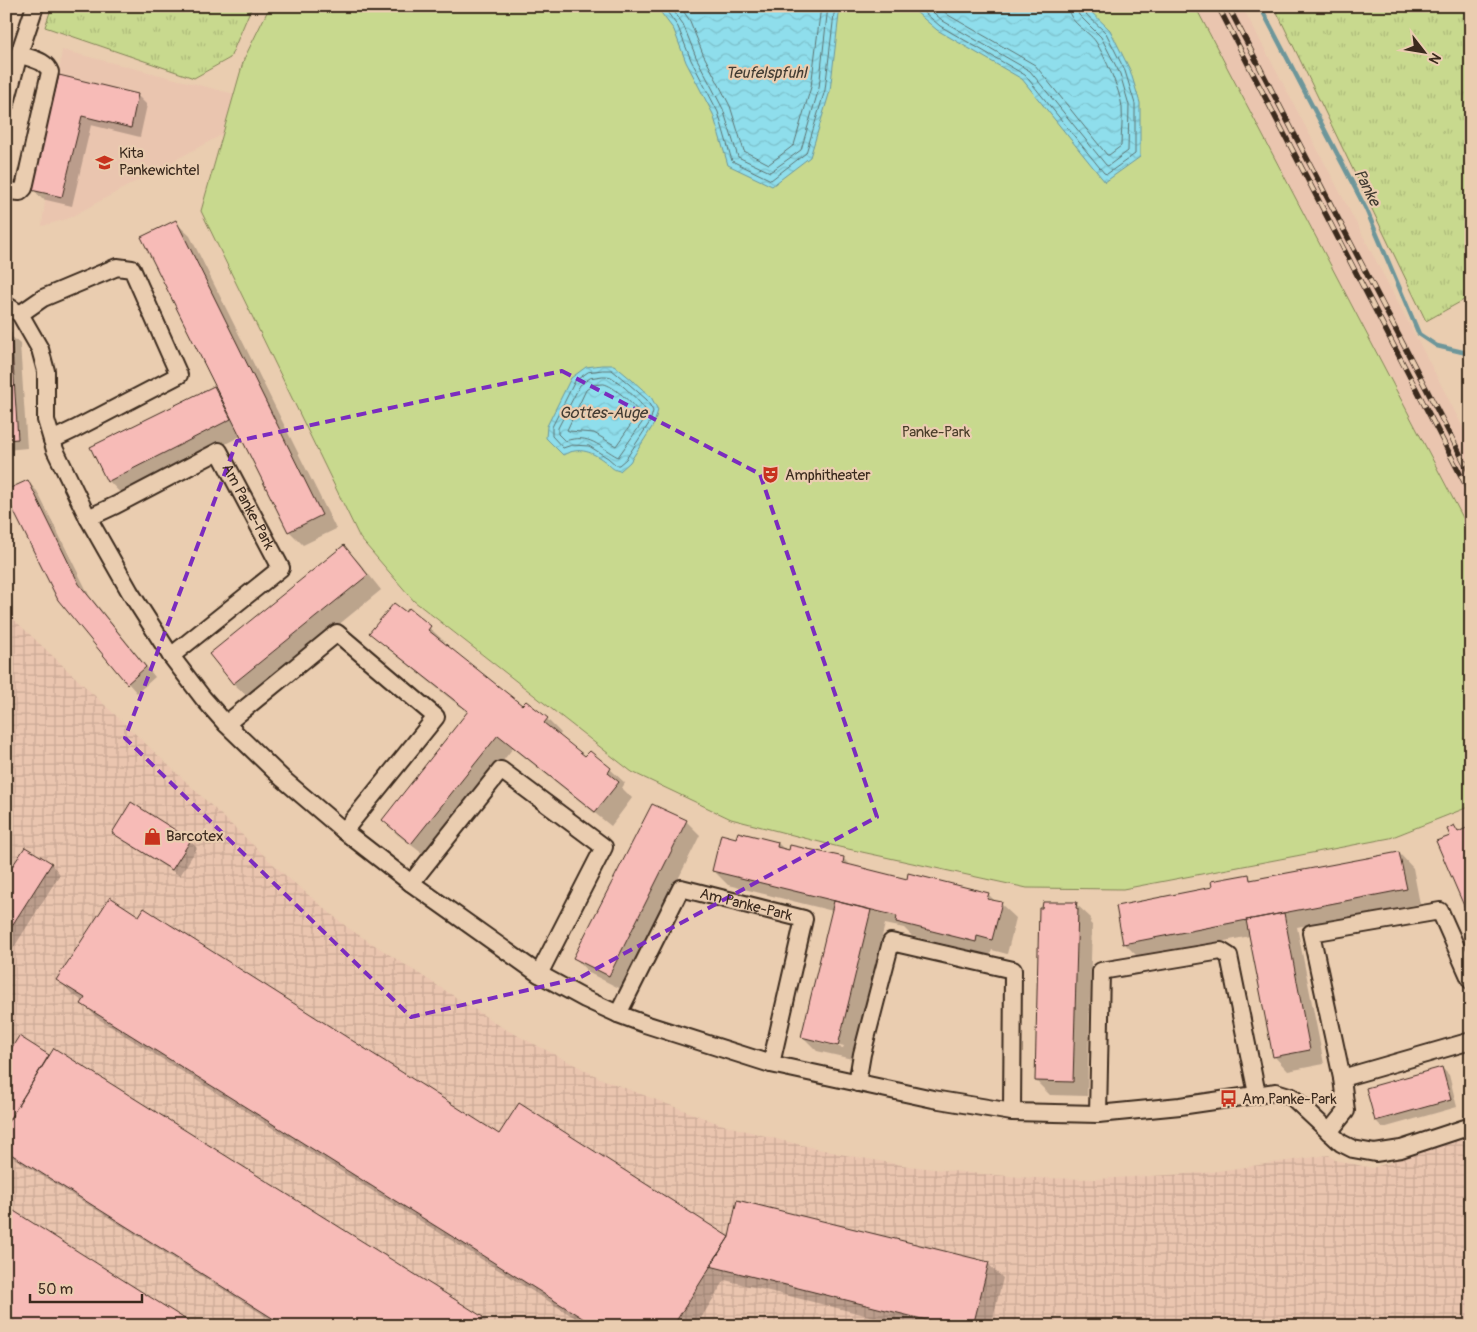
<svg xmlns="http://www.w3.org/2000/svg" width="1477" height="1332" font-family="Pangolin,sans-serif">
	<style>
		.built { fill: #eac5af }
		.industrial { fill: url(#industrial-grid) }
		.grass { fill: url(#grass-tufts); stroke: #828256 }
		.park { fill: #c8d98e; stroke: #828256 }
		.water { fill: url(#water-waves); stroke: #6d969a }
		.shadow { fill: #0003; fill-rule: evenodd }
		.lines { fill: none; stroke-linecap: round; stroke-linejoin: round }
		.shore { stroke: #5d7270; stroke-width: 1 }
		.stream { stroke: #6d969a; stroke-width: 4.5 }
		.building { fill: #f7bbb7; stroke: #3b2a1e }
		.minor-casing { stroke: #3b2a1e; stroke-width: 20 }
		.minor { stroke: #eacdb0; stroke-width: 16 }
		.rail-casing { stroke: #3b2a1e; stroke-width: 5.5 }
		.rail { stroke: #eacdb0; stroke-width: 4; stroke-dasharray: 11; stroke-linecap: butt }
		.marked { fill: none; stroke: #7b2cbf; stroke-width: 4; stroke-dasharray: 10 6; stroke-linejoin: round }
		.labels { text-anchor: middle; stroke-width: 4.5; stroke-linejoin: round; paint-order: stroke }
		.poi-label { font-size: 15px; fill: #3b2a1e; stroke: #eacdb0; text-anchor: start }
		.park-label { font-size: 15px; fill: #493c29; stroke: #eacdb0 }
		.street-label { font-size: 15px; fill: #3b2a1e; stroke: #eacdb0 }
		.water-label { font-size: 16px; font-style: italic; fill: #433c33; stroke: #eacdb0 }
	</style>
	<defs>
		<pattern id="industrial-grid" width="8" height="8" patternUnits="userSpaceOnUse" patternTransform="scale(1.25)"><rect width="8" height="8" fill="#eac5af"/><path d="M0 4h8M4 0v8" fill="none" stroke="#caa996"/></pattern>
		<pattern id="grass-tufts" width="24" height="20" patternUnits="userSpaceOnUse" patternTransform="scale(1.25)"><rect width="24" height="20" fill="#c8d98e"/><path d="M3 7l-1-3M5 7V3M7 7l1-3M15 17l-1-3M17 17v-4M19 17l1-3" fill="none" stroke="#adba7a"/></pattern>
		<pattern id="water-waves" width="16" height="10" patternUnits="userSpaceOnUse" patternTransform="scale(1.25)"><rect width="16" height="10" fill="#8fdeec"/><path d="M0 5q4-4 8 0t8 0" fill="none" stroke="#7cbfca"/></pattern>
	</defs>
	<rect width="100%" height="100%" fill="#eacdb0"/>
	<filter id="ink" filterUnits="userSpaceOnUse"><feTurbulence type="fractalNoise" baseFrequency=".02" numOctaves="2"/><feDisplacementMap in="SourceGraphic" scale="10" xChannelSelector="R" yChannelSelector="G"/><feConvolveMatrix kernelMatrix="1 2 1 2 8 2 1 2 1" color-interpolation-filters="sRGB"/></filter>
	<g filter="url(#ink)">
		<path class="built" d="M1195 6H1242L1435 373 1471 443V533Z
			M62 50 234 94 223 134 67 219 42 226 46 193 31 190 59 75Z"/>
		<path class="industrial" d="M6 612 287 877 348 928 505 1029 604 1080 720 1124 784 1141 845 1155 908 1166 970 1173 1033 1178 1096 1179 1204 1173 1329 1155 1335 1160 1372 1168 1471 1136V1326H6Z"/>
		<path class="grass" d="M52 6H252L230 58 194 78 45 27Z
			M1274 6H1471V296L1426 321Z"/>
		<path class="park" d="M270 6H1195L1471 533V806L1390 838 1123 889 1027 888 839 847 731 819 632 772 414 601 360 538 201 211 244 59Z"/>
		<path class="water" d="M656 6H840L830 91 810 157 772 186 728 165 713 114 686 62 674 30Z
			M909 6H1085L1110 30 1130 70 1140 103V157L1105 182 1022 79 937 30Z
			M602 365H614L632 380 651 397 658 410 654 424 630 462 620 471C614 470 612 468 607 463 593 452 580 446 563 455L546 438 547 426 571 378 586 367Z"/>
		<path class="shadow" d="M60 77 137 95 147 105 140 137 91 125 72 206 42 199 33 189Z
			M175 222 190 236 336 529 303 545 289 531 241 436 123 496 109 481 92 448 216 386Z
			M6 335H10L20 344 27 448 6 450Z
			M27 481 37 491 89 595 155 677 137 693 128 683Z
			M344 547 358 561 381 590 249 698 234 684 211 655Z
			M410 610 445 642 443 644 522 707 547 719 561 733 559 736 586 758 610 769 625 783 622 788 632 798 611 826 513 748 427 857 398 835 383 820 468 713 386 647 371 633 406 614Z
			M6 767 12 772 6 781Z
			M686 821 700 835 623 990 589 973 575 958Z
			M114 832 190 841 197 848 180 876 121 839Z
			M737 839 778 843 785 850 843 858 852 867 908 881 988 894 996 902 1001 904 1016 918 1007 954 992 950 990 955 912 936 904 928 885 924 852 1059 817 1051 802 1036 833 911 728 885 714 871ZM817 1039 844 1046 843 1048 817 1042Z
			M1399 853 1413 868 1420 904 1297 927 1324 1064 1288 1071 1274 1056 1250 936 1139 958 1124 943 1213 888 1248 876 1253 881Z
			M51 864 60 874 6 960V878Z
			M1076 904 1091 918 1090 923 1092 925 1087 1096 1050 1095 1036 1081Z
			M58 979 499 1136 730 1239 988 1264 1003 1278 991 1326H909L725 1280 696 1326H588L97 1018 83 1003 84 1002 72 994Z
			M19 1038 482 1318 490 1326H281L6 1153V1059Z
			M1442 1068 1449 1075 1457 1107 1383 1128 1376 1121Z
			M6 1208 193 1326H17L6 1319Z"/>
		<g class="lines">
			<path class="shore" d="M663 6 678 27 691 60 718 112 732 161 771 180 806 153 825 90 835 6
				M670 6 683 24 696 57 723 109 738 157 770 172 801 150 819 88 828 6
				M680 6 690 21 703 54 730 106 744 151 769 164 794 145 811 87 821 6
				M917 6 940 26 1025 75 1104 173 1107 174 1135 154V104L1125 71 1106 33 1084 12 1082 6
				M926 6 943 21 1030 71 1106 165 1108 166 1128 151 1129 105 1120 74 1101 37 1079 15 1076 6
				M938 6 948 15 1035 65 1107 155H1109L1121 146C1121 134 1123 120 1122 107 1120 90 1105 57 1096 42 1087 29 1069 24 1068 6
				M603 370H612L629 384 647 400 653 411 650 422 626 459 619 465H616L608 458 589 446 572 445 563 448 552 436V427L575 381 588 372Z
				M603 376C606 376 608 376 611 377 621 383 641 402 646 411L644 420 618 457C599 447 590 433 565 441L558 434V428L580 385 590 378Z
				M604 384C612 385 634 404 638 412L637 416 616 446 594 433 569 431 567 430 586 390 593 385Z"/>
			<path class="stream" d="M1260 6 1366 209 1419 334 1437 346 1471 354"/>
		</g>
		<path class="building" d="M59 75 138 94 131 128 82 116 62 197 31 190Z
			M176 220 322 515 288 532 141 237Z
			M11 333 18 439 6 440V334Z
			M214 386 231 419 107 482 90 447Z
			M28 480 79 584 146 667 127 684 58 600 6 496V490Z
			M344 545 368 575 233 684 209 654Z
			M394 603 406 612 409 608 431 626 428 630 522 705 526 701 548 718 544 723 585 756 590 751 611 768 608 773 619 782 595 812 498 735 411 844 382 820 468 711 369 633Z
			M131 802 191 840 172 870 112 833Z
			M652 804 687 820 609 976 573 958Z
			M1454 825 1458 832 1471 826V922L1436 841 1450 836 1447 829Z
			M738 832 778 842 777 847 789 850 790 845 844 857 843 863 907 879 908 873 989 893 987 899 1002 902 992 940 977 936 976 942 896 922 897 916 712 871 721 834 736 838Z
			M25 847 52 863 6 935V876Z
			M1399 852 1407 889 1123 944 1116 906 1212 887 1211 881 1249 874 1250 880Z
			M110 897 139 916 144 908 499 1134 519 1103 729 1237 673 1326H595L81 1004 85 998 56 980Z
			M834 901 871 910 838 1046 801 1037Z
			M1043 902H1077L1076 908 1078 909 1073 1082 1035 1081 1039 908H1042Z
			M1284 913 1310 1050 1273 1057 1246 920Z
			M19 1036 49 1055 6 1125V1057Z
			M54 1048 483 1317 477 1326H285L6 1151V1125Z
			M1442 1067 1451 1100 1375 1121 1366 1088Z
			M737 1200 989 1262 973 1326H950L710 1266 729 1237Z
			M6 1206 196 1326H21L6 1317Z"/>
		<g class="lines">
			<defs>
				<g id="minor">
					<path d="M6 103 19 54 35 6"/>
					<path d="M6 191 20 192 24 188 50 72C46 60 31 59 19 54"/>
					<path d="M6 305 20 314 40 349 46 371V420L55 450 88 518 130 592 171 656 203 698 226 724 283 779 344 831 411 883 539 974 585 999 618 1014 645 1024 771 1064 933 1099 1012 1112 1098 1114 1180 1106 1276 1092 1292 1097 1341 1143 1353 1149 1375 1153 1401 1149 1471 1126"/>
					<path d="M20 314 43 298 117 267 132 269 179 375 75 429 52 440"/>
					<path id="s1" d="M88 518 116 505 219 451 281 568 171 656"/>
					<path d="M226 724 337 633 436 717 344 831"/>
					<path d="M411 883 501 770 604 847 539 974"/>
					<path id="s2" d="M618 1014 681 888 804 919 771 1064"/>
					<path d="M1342 1078 1471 1041"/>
					<path d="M857 1083 862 1054 891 942 1013 970 1012 1112"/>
					<path d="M1098 1114 1101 971 1221 951 1229 956 1257 1094"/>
					<path d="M1329 1132 1346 1111 1342 1078 1311 933 1440 911 1471 981"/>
				</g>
			</defs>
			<use href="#minor" class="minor-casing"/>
			<use href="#minor" class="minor"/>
			<defs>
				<path id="rail" d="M1218 6 1471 495
					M1228 6 1471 475"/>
			</defs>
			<use href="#rail" class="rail-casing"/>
			<use href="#rail" class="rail"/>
		</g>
	</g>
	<path class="marked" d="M562 371 760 474 877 817 579 978 411 1017 125 738 237 441Z"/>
	<defs>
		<symbol id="school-bare" viewBox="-9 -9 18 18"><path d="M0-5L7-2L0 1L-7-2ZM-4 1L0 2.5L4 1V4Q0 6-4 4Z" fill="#c8321e" stroke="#eacdb0" stroke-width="2.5" paint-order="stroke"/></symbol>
		<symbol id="theatre-bare" viewBox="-9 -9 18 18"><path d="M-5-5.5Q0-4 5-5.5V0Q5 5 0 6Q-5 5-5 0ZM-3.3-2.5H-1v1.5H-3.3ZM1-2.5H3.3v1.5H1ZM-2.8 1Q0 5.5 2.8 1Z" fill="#c8321e" stroke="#eacdb0" stroke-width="2.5" paint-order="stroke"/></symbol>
		<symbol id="shop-bare" viewBox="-9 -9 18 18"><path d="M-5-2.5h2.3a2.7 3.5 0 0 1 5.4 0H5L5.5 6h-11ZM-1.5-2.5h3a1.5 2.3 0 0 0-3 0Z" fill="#c8321e" stroke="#eacdb0" stroke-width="2.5" paint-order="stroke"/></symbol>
		<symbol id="bus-bare" viewBox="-9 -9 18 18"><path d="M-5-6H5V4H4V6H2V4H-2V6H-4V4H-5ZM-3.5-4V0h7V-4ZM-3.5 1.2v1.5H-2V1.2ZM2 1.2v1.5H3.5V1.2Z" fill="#c8321e" stroke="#eacdb0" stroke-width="2.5" paint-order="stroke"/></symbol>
	</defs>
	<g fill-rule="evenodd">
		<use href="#school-bare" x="92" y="150" width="25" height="25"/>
		<use href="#theatre-bare" x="758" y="462" width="25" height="25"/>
		<use href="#shop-bare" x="140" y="824" width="25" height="25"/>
		<use href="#bus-bare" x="1216" y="1086" width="25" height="25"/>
	</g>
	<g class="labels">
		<g class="poi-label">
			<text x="119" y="158">Kita<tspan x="119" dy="17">Pankewichtel</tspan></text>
			<text x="785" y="480">Amphitheater</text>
			<text x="166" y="841">Barcotex</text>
			<text x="1242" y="1104">Am Panke-Park</text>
		</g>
		<g class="park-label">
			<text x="936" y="437">Panke-Park</text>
		</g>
		<g class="street-label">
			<text dy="5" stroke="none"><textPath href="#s1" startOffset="210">Am Panke-Park</textPath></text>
			<text dy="5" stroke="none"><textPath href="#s2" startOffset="208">Am Panke-Park</textPath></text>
		</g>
		<g class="water-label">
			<text x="766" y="78">Teufelspfuhl</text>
			<text transform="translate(1368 187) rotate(63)" y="6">Panke</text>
			<text x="603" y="418">Gottes-Auge</text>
		</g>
	</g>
	<rect width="1477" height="1332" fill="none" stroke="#eacdb0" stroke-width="25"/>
	<rect x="12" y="12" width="1452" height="1307" fill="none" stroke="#3b2a1e" stroke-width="2" filter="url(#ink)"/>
	<g transform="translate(1424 52) rotate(121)" stroke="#eacdb0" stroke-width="4" paint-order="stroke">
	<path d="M0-4L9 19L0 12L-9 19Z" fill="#3b2a1e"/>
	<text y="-8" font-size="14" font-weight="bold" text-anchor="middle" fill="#3b2a1e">N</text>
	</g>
	<path d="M30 1294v8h112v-8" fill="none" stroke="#3b2a1e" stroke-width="2.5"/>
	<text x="38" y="1294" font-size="15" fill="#3b2a1e" stroke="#eacdb0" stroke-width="4" paint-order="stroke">50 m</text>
</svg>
